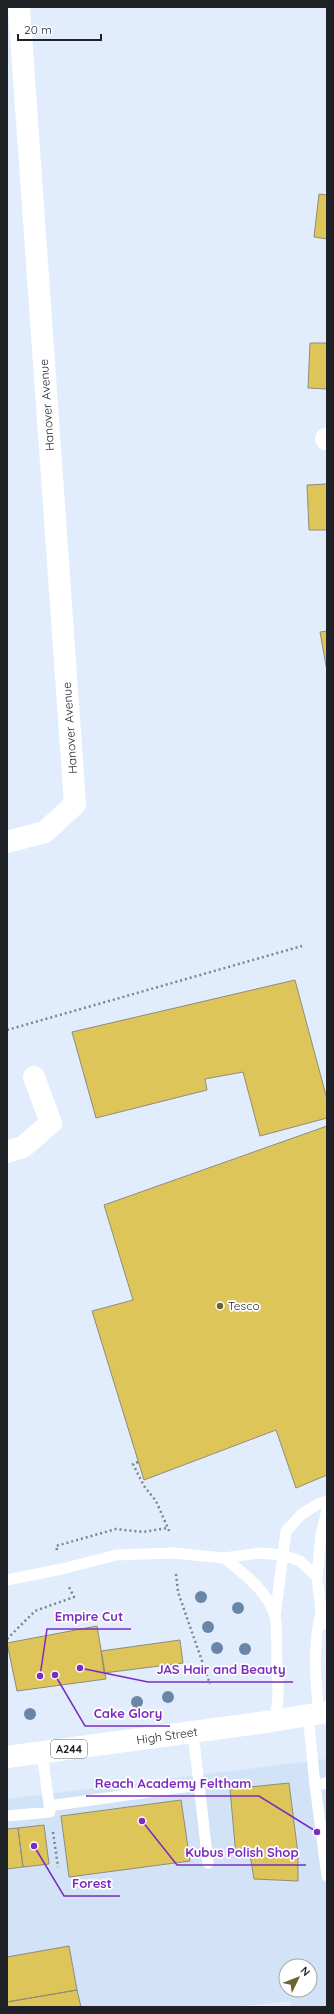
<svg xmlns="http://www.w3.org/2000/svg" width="334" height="2014" font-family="Quicksand,sans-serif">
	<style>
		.built { fill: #d2e2f7; fill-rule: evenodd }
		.building { fill: #ddc55a; stroke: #908c7c }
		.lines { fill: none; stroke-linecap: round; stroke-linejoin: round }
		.path { stroke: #7c848e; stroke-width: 2.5; stroke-dasharray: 2 3; stroke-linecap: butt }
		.service { stroke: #fff; stroke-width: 11 }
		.minor { stroke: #fff; stroke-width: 22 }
		.primary { stroke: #fff; stroke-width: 22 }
		.tree { fill: #6986a7 }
		.poi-dot { fill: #6e622f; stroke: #fff; stroke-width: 1.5 }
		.labels { text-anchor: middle; stroke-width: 3.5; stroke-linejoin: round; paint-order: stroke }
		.shield { fill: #fff; stroke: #626468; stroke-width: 1 }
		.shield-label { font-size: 11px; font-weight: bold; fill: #1e2227 }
		.street-label { font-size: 12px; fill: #1e2227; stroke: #fff }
		.poi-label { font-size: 12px; fill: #1e2227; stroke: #fff; text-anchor: start }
		.leader { fill: none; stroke: #7b2cbf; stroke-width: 1.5 }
		.callout-dot { fill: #7b2cbf; stroke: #fff; stroke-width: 1.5 }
		.callout-label { font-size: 13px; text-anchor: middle; font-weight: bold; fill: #7b2cbf; stroke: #fff; stroke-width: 3.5; stroke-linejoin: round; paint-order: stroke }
	</style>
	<rect width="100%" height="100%" fill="#e1edfc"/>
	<path class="built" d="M327 1759V2007H292L290 2001 236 2007H7V1799ZM286 1966H310V1990H286Z"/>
	<path class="building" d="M319 194 327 195V239L314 237Z
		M310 343H327V389L308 388Z
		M327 484V530H309L307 485Z
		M327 631V671L320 632Z
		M295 980 327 1099V1118L260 1136 243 1072 205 1079 207 1090 96 1118 72 1032Z
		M327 1126V1475L296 1488 276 1430 144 1480 92 1311 133 1300 104 1205Z
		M97 1626 106 1679 17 1691 7 1643Z
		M180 1640 183 1663 104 1673 101 1651Z
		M289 1783 298 1854V1881L254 1879 250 1855 236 1856 230 1789Z
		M181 1800 190 1861 69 1877 61 1816Z
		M44 1825 49 1864 23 1867 18 1828Z
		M18 1828 23 1867 7 1869V1829Z
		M69 1946 77 1990 7 2002V1957Z
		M77 1990 81 2007H7V2002Z"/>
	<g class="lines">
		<path class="path" d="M7 1030 302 946
			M138 1462 133 1464 144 1486 156 1501 170 1533
			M57 1550 56 1546 116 1529 143 1532 167 1528
			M176 1574 178 1592 210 1684
			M7 1639 35 1611 74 1597 69 1587
			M53 1832 58 1867"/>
		<path class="service" d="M224 1558C243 1573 269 1592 275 1617 278 1633 276 1651 277 1667 278 1686 280 1703 273 1721
			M317 1577 321 1534 327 1510
			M7 1580 62 1569 116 1555 173 1553 224 1558 260 1553 282 1555 300 1561 317 1577 321 1611 327 1624
			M275 1617 286 1531 302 1514 318 1504 327 1501
			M319 1713C315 1678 313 1645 321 1611
			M308 1715 315 1785 327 1876
			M193 1732 208 1863
			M315 1785 327 1783
			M49 1806 199 1785
			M7 1816 50 1812 42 1752"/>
		<path class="minor" d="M326 439H327
			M7 842 45 832 75 804 19 7
			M7 1152 23 1147 51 1123 34 1077"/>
		<path class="primary" d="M7 1757 273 1721 327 1712"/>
	</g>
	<g class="tree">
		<circle cx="201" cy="1597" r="6"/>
		<circle cx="238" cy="1608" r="6"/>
		<circle cx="208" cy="1627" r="6"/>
		<circle cx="217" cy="1648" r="6"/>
		<circle cx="245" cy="1649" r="6"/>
		<circle cx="168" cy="1697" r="6"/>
		<circle cx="137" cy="1702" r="6"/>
		<circle cx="30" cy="1714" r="6"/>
	</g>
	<circle class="poi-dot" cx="220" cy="1306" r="4"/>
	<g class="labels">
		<rect class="shield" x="51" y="1740" width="36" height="18" rx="3"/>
		<g class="shield-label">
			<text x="69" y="1753">A244</text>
		</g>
		<g class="street-label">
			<text transform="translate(47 405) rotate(-94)" y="4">Hanover Avenue</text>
			<text transform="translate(70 728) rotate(-94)" y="4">Hanover Avenue</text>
			<text transform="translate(167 1736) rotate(-8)" y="4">High Street</text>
		</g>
		<g class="poi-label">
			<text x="228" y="1310">Tesco</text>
		</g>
	</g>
	<path class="leader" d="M40 1676L47 1629H131M80 1668L148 1682H293M55 1675L85 1726H170M317 1832L259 1796H86M142 1821L177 1865H306M34 1846L64 1896H120"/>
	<g class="callout-dot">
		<circle cx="40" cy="1676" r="4"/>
		<circle cx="80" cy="1668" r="4"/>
		<circle cx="55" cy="1675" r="4"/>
		<circle cx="317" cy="1832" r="4"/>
		<circle cx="142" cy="1821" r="4"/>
		<circle cx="34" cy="1846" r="4"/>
	</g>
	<g class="callout-label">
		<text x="89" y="1621">Empire Cut</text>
		<text x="221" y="1674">JAS Hair and Beauty</text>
		<text x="128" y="1718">Cake Glory</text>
		<text x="173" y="1788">Reach Academy Feltham</text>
		<text x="242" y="1857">Kubus Polish Shop</text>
		<text x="92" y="1888">Forest</text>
	</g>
	<rect width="334" height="2014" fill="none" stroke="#1e2227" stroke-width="16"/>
	<g transform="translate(298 1978) rotate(47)"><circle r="19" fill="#ffffff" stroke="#a5a7a9"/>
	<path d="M0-3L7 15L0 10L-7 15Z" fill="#6e622f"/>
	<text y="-6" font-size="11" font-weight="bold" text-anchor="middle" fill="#1e2227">N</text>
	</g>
	<path d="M18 34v6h83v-6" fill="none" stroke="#1e2227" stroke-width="2"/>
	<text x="24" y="34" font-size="12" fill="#1e2227" stroke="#ffffff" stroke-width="3" paint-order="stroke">20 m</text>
</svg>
